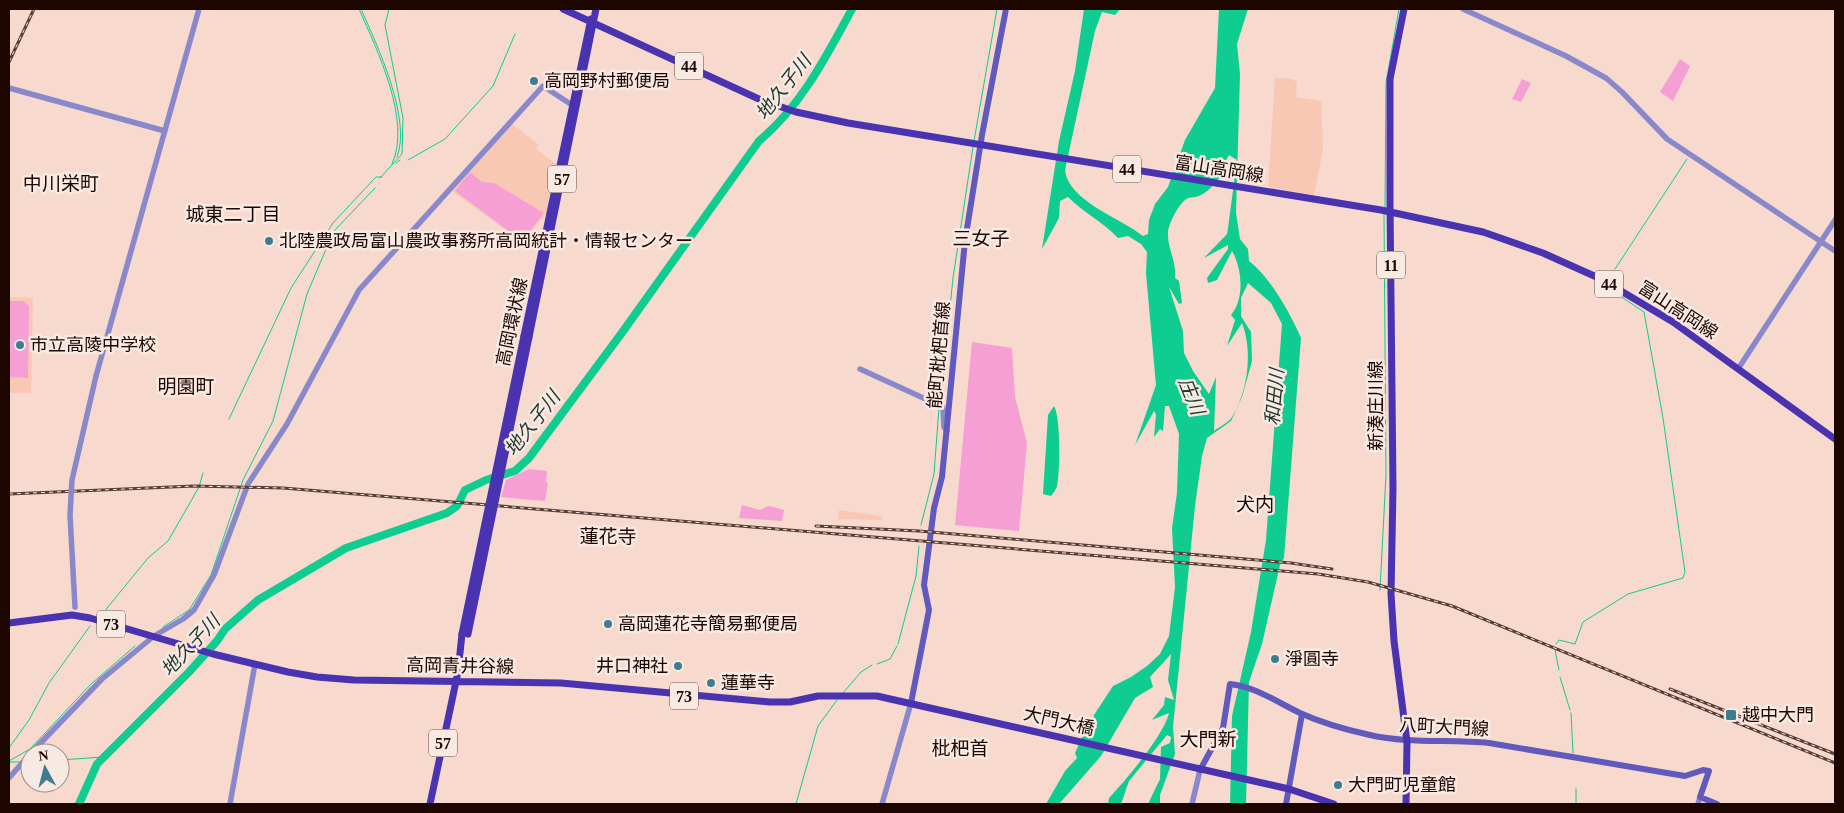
<svg xmlns="http://www.w3.org/2000/svg" width="1844" height="813" font-family="'Times New Roman','Noto Sans JP',serif">
	<style>
		.built { fill: #f9c8b4 }
		.green { fill: #f69fd4 }
		.water { fill: #0fcc90; fill-rule: evenodd }
		.lines { fill: none; stroke-linecap: round; stroke-linejoin: round }
		.stream { stroke: #0fcc90; stroke-width: 1 }
		.river { stroke: #0fcc90; stroke-width: 8 }
		.tertiary { stroke: #8888cb; stroke-width: 5.5 }
		.secondary { stroke: #615abc; stroke-width: 6 }
		.primary { stroke: #4933b0; stroke-width: 7 }
		.rail-casing { stroke: #563d35; stroke-width: 3 }
		.rail { stroke: #f9e9e3; stroke-width: 1; stroke-dasharray: 4; stroke-linecap: butt }
		.tertiary-bridge { stroke: #8888cb; stroke-width: 5.5 }
		.primary-bridge { stroke: #4933b0; stroke-width: 7 }
		.poi-dot { fill: #3e7c91; stroke: #f9e9e3; stroke-width: 2 }
		.labels { text-anchor: middle; stroke-width: 5; stroke-linejoin: round; paint-order: stroke }
		.shield { fill: #f9e9e3; stroke: #5f4a44; stroke-width: 1 }
		.shield-label { font-size: 16px; font-weight: bold; fill: #1d0600 }
		.poi-label { font-size: 18px; fill: #1d0600; stroke: #f9e9e3; text-anchor: start }
		.street-label { font-size: 18px; fill: #1d0600; stroke: #f9e9e3 }
		.water-label { font-size: 19px; font-style: italic; fill: #1f382d; stroke: #f9e9e3 }
		.neighbourhood-label { font-size: 19px; fill: #1d0600; stroke: #f9e9e3 }
	</style>
	<rect width="100%" height="100%" fill="#f7d9cd"/>
	<path class="built" d="M1275 78 1293 79 1297 83 1296 97 1321 101 1323 150 1314 195 1268 187Z
		M512 124 539 145 536 149 556 164 547 213 522 242 452 191Z
		M9 297 33 298 31 393H9Z
		M839 510 882 516V520L838 519Z"/>
	<path class="green" d="M1680 59 1690 66 1673 101 1660 92Z
		M1522 79 1531 83 1521 102 1512 99Z
		M470 172 482 182 494 183 544 213 522 241 455 191Z
		M9 301H24L29 307 28 378 9 377Z
		M972 342 1012 348 1015 397 1027 443 1019 531 955 525Z
		M529 469 547 471 546 482 548 483 545 501 501 497 506 480Z
		M742 505 760 510 769 506 784 510 782 521 739 518Z"/>
	<path class="water" d="M1084 9H1120L1115 15 1102 12 1095 31 1065 170C1068 201 1121 218 1143 236L1148 234 1149 220 1155 204 1168 187 1185 140 1215 88 1219 9H1248L1237 44 1240 74 1236 213 1240 239 1248 249 1249 261C1270 277 1290 313 1301 338L1284 558 1280 565 1262 644 1249 682 1246 804H1230L1232 716 1251 632 1266 540 1282 324 1271 303 1248 283 1241 298V316L1251 332 1252 361 1242 397 1231 421 1207 438 1202 456 1195 506 1173 727 1175 754 1160 795V804H1148L1160 779 1161 747 1170 743 1171 737 1167 735 1129 781 1121 804H1108L1109 798C1126 780 1164 735 1169 713L1152 720 1164 705 1165 697 1174 700 1168 680 1171 654 1150 677 1153 687 1135 698 1101 756 1059 804H1046L1065 771 1077 758 1075 753 1082 737 1093 722 1094 715 1113 686 1131 677 1147 666 1160 654 1169 636 1175 587 1172 528 1177 493 1179 434 1169 406H1165L1163 431 1160 429 1154 437 1156 414 1154 411 1135 445 1156 385 1146 273 1147 252 1141 244 1128 236 1118 238C1103 222 1084 213 1068 197L1060 201 1059 218 1042 249 1059 141 1075 71ZM1229 155 1237 160 1228 228 1227 234 1204 258 1228 245V249L1207 278 1208 283 1217 280 1232 251C1242 268 1245 299 1231 315L1235 320 1227 346 1242 323C1253 351 1248 391 1232 417 1228 423 1219 427 1214 431L1216 377 1209 394 1193 371 1184 353 1183 331 1169 287 1179 304 1182 303 1179 281 1175 278C1177 262 1167 248 1168 232 1169 223 1178 206 1184 201 1188 196 1194 198 1199 196 1211 191 1219 179 1226 168L1224 164Z
		M1054 406C1061 418 1060 472 1057 486 1056 490 1053 493 1051 496L1043 494 1048 415Z"/>
	<g class="lines">
		<path class="stream" d="M359 9C377 50 412 121 392 164
			M361 9C377 45 412 119 397 157
			M974 141 997 9
			M408 160 445 139 493 86 515 34
			M396 163 400 160
			M380 178 402 154 403 118 385 25 389 9
			M1385 207 1386 83 1399 9
			M1615 269 1687 159
			M940 404 953 278 973 147
			M229 419 291 288 333 223 376 177H382
			M921 525 934 474 939 408
			M1380 590 1386 475 1384 213
			M103 613 148 558 168 541 199 487 203 473
			M163 627 189 610 211 575 243 480 273 421 307 294 329 242 335 230 375 188
			M898 644 916 576 919 546
			M1556 644 1559 640 1575 644 1583 622 1628 594 1683 578 1685 572 1663 418 1644 312 1605 286
			M1555 650 1559 670
			M877 664 890 659 897 646
			M1560 677 1570 710
			M843 693 861 672 872 665
			M1571 713 1573 753
			M9 748 29 720 49 683 90 626
			M60 760 103 757
			M9 761 30 749 91 684 135 646
			M9 762H20
			M796 804 818 726 837 700
			M1576 804V789"/>
		<path class="river" d="M79 804 97 764 189 672 217 641 225 629 258 600 346 548 447 513 457 506 465 490 486 480 515 471 529 458 621 334 759 141C801 106 826 57 852 9"/>
		<path class="tertiary" d="M1463 9 1566 56 1606 78 1622 92 1667 139 1835 251
			M9 88 165 131
			M860 369 943 407 944 427 947 431
			M1738 369 1835 220
			M96 376 199 9
			M31 753 102 679 154 636 183 619 194 610 214 575 248 484 287 424 359 290 543 86 575 107
			M9 778 30 754
			M230 804 255 664
			M882 804 911 703
			M1192 804 1200 770
			M1698 804 1700 797"/>
		<path class="secondary" d="M911 703 929 610 924 585 934 508 942 477 965 241 982 135 1006 9
			M1200 770 1223 728 1230 684C1256 687 1277 702 1300 713 1322 723 1347 730 1370 735 1409 744 1449 739 1489 743L1685 776 1703 770 1709 771 1700 797 1717 804
			M1286 804 1302 714"/>
		<path class="primary" d="M563 9 761 100 796 112 848 123 1381 210 1483 232 1543 253 1601 279 1673 322 1835 439
			M1404 9 1390 79V204L1393 488 1391 594 1394 641 1407 742 1406 804
			M524 336 591 19
			M529 337 596 9
			M9 623 72 615 90 618 213 654 288 672 317 677 354 680 561 683 770 702H790L818 696H877L1289 789 1334 804
			M430 804 458 672 462 634"/>
		<defs>
			<path id="rail" d="M9 62 34 9
				M9 494 194 486 283 488 1318 574 1368 582 1452 606 1835 763
				M816 526 919 531 1291 563 1332 569
				M1670 689 1835 754"/>
		</defs>
		<use href="#rail" class="rail-casing"/>
		<use href="#rail" class="rail"/>
		<path class="tertiary-bridge" d="M75 607 70 515 72 480 96 376"/>
		<path class="primary-bridge" d="M462 634 524 336
			M468 634 529 337"/>
	</g>
	<g class="poi-dot">
		<circle cx="534" cy="81" r="5"/>
		<circle cx="269" cy="241" r="5"/>
		<circle cx="20" cy="345" r="5"/>
		<circle cx="608" cy="624" r="5"/>
		<circle cx="1275" cy="659" r="5"/>
		<circle cx="678" cy="666" r="5"/>
		<circle cx="711" cy="683" r="5"/>
		<rect x="1725" y="709" width="12" height="12" rx="2.5"/>
		<circle cx="1338" cy="785" r="5"/>
	</g>
	<g class="labels">
		<g class="shield">
			<rect x="675" y="52.5" width="28" height="27" rx="4"/>
			<rect x="1113" y="155.5" width="28" height="27" rx="4"/>
			<rect x="548" y="165.5" width="28" height="27" rx="4"/>
			<rect x="1377" y="251.5" width="28" height="27" rx="4"/>
			<rect x="1595" y="270.5" width="28" height="27" rx="4"/>
			<rect x="97" y="610.5" width="28" height="27" rx="4"/>
			<rect x="670" y="682.5" width="28" height="27" rx="4"/>
			<rect x="429" y="729.5" width="28" height="27" rx="4"/>
		</g>
		<g class="shield-label">
			<text x="689" y="72">44</text>
			<text x="1127" y="175">44</text>
			<text x="562" y="185">57</text>
			<text x="1391" y="271">11</text>
			<text x="1609" y="290">44</text>
			<text x="111" y="630">73</text>
			<text x="684" y="702">73</text>
			<text x="443" y="749">57</text>
		</g>
		<g class="poi-label">
			<text x="544" y="87">高岡野村郵便局</text>
			<text x="279" y="247">北陸農政局富山農政事務所高岡統計・情報センター</text>
			<text x="30" y="351">市立高陵中学校</text>
			<text x="618" y="630">高岡蓮花寺簡易郵便局</text>
			<text x="1285" y="665">淨圓寺</text>
			<text x="668" y="672" text-anchor="end">井口神社</text>
			<text x="721" y="689">蓮華寺</text>
			<text x="1742" y="721">越中大門</text>
			<text x="1348" y="791">大門町児童館</text>
		</g>
		<g class="street-label">
			<text transform="translate(1219 169) rotate(9)" y="6">富山高岡線</text>
			<text transform="translate(1678 310) rotate(33)" y="6">富山高岡線</text>
			<text transform="translate(512 322) rotate(-78)" y="6">高岡環状線</text>
			<text transform="translate(939 355) rotate(-85)" y="6">能町枇杷首線</text>
			<text transform="translate(1376 406) rotate(-90)" y="6">新湊庄川線</text>
			<text transform="translate(460 666) rotate(1)" y="6">高岡青井谷線</text>
			<text transform="translate(1059 721) rotate(13)" y="6">大門大橋</text>
			<text transform="translate(1444 727) rotate(3)" y="6">八町大門線</text>
		</g>
		<g class="water-label">
			<text transform="translate(783 87) rotate(-52)" y="7">地久子川</text>
			<text transform="translate(1192 396) rotate(68)" y="7">庄川</text>
			<text transform="translate(1274 397) rotate(-85)" y="7">和田川</text>
			<text transform="translate(532 423) rotate(-52)" y="7">地久子川</text>
			<text transform="translate(190 645) rotate(-47)" y="7">地久子川</text>
		</g>
		<g class="neighbourhood-label">
			<text x="61" y="190">中川栄町</text>
			<text x="233" y="221">城東二丁目</text>
			<text x="981" y="245">三女子</text>
			<text x="186" y="393">明園町</text>
			<text x="1255" y="511">犬内</text>
			<text x="608" y="543">蓮花寺</text>
			<text x="1208" y="746">大門新</text>
			<text x="960" y="755">枇杷首</text>
		</g>
	</g>
	<rect width="1844" height="813" fill="none" stroke="#1d0600" stroke-width="20"/>
	<g transform="translate(45 768) rotate(353)"><circle r="24" fill="#f9e9e3" stroke="#a18e88"/>
	<path d="M0-4L9 19L0 12L-9 19Z" fill="#3e7c91"/>
	<text y="-8" font-size="14" font-weight="bold" text-anchor="middle" fill="#1d0600">N</text>
	</g>
</svg>
